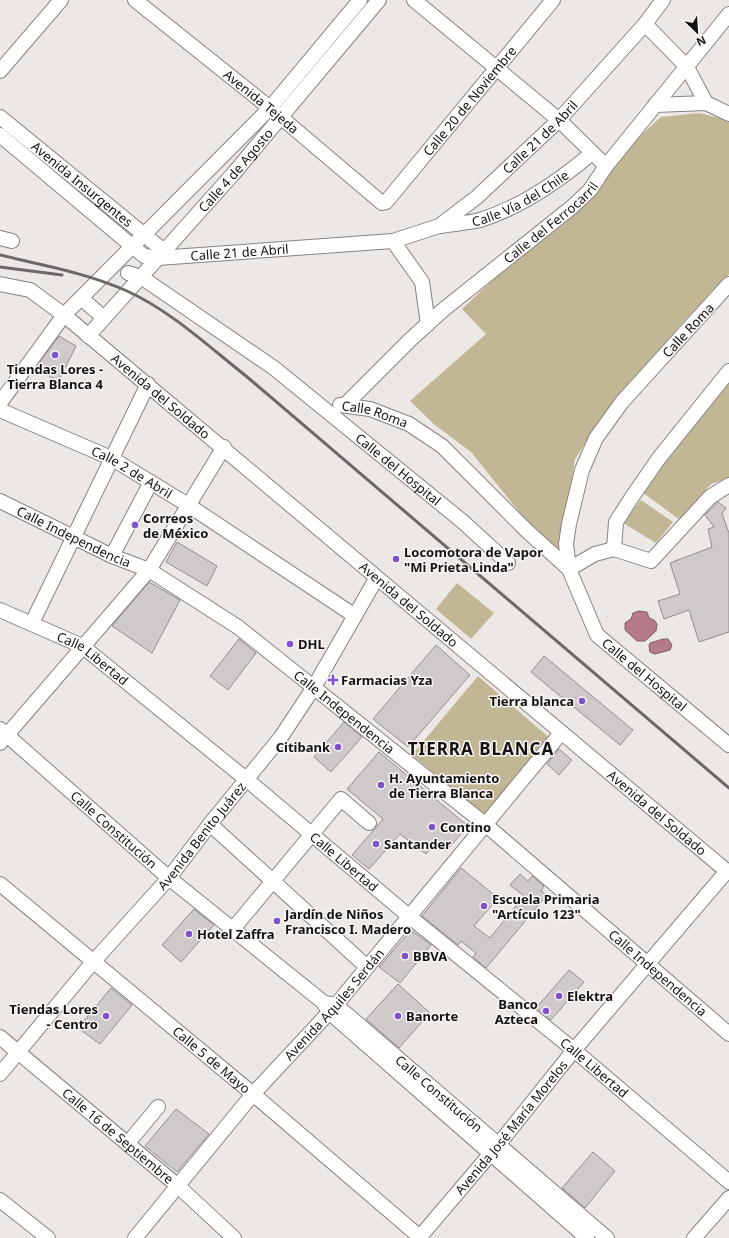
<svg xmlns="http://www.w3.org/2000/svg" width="729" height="1238" font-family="'Noto Sans',sans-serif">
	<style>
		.green { fill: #c2b795 }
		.water { fill: #b67b89; stroke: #855c65 }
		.building { fill: #cfcaca; stroke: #938f8e }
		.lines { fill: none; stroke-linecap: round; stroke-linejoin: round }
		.minor-casing { stroke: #868381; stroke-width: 16 }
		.minor { stroke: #fff; stroke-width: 14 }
		.rail { stroke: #6c6968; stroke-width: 3 }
		.poi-dot { fill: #7e52cb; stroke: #faf6f4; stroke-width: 1.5 }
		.labels { text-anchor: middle; stroke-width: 3; stroke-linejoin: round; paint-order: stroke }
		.street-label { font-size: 13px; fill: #131211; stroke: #faf6f4 }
		.poi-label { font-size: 13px; font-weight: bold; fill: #131211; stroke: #faf6f4; text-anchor: start }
		.district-label { font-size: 17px; font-weight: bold; letter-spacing: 1px; fill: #131211; stroke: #faf6f4 }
	</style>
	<rect width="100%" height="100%" fill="#ece8e6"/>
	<path class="green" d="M699 113 729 120V274L716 290 685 320 605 414 575 459 564 537 559 547H550L537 534 471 452 435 425 410 401 486 334 462 309 605 175 641 135 661 117Z
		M729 382V478L711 484 680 520 642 492Z
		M641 500 673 522 656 543 623 523Z
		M457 583 494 613 471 639 436 609Z
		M478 676 553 741 487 818 412 755Z"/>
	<path class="water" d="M639 611 647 612 649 618 654 620 657 624 656 631 645 641H637L625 630V623L631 619 633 613Z
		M663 639H668L672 645 670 650 655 654 650 652 649 646 650 643Z"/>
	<path class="building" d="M59 336 76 346 58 382 36 367Z
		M718 502 726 508 722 514 729 533V632L699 642 689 610 664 619 658 601 680 594 670 563 712 547 708 529 714 527 705 515Z
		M177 542 217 566 207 586 166 562Z
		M149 582 180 600 152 653 112 626Z
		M239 639 256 653 228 690 210 676Z
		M436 645 470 675 408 747 373 719Z
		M544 656 633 730 620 745 531 672Z
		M344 722 362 737 331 772 314 757Z
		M559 749 572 760 559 775 547 764Z
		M379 752 468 826 447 850 436 841 426 854 400 834 369 869 352 855 383 819 347 789Z
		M461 868 498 898 474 926 490 938 524 896 510 885 520 874 528 881 532 876 544 886 541 891 547 895 486 968 473 957 476 953 461 941 458 945 422 916Z
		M194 909 214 925 181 962 162 945Z
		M411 930 431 945 400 983 379 967Z
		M569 970 584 982 551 1020 536 1008Z
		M398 984 430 1013 399 1048 366 1019Z
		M111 988 132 1005 100 1044 78 1028Z
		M176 1109 209 1134 177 1172 145 1146Z
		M593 1152 615 1171 585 1208 562 1188Z"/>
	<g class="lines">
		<defs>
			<g id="minor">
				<path id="s1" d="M135 0 270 108 382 203 386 202 553 0"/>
				<path d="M414 0 559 120 606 166"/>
				<path d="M645 24 687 67 706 103"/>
				<path d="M0 71 61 0"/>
				<path d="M655 105 706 103 729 114"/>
				<path id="s2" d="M0 117 164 251"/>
				<path id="s3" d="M0 135 144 256 158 258 393 241 439 226 477 197 559 120 645 24 663 0"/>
				<path id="s4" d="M441 226C453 224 467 223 480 220 522 207 559 181 592 153"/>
				<path d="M0 238 12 241"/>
				<path d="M393 241 422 282 428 324"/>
				<path id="s5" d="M128 273 141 277 274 368 462 521 508 563"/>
				<path id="s6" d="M0 284 30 290 64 315 729 873"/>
				<path id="s7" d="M729 284 622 402 596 438 582 470 569 524 566 544 569 569 597 635 729 745"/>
				<path d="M81 298 104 318"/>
				<path id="s8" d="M88 336 234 173 379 0"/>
				<path d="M0 403 64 315 270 108 360 0"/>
				<path id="s9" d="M346 404 411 339 443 310 572 207 590 190 606 166 729 14"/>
				<path id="s10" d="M340 405 370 409 409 424 442 446 527 531 569 569"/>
				<path id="s11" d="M0 410 111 458 188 505 355 616"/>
				<path id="s12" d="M0 501 112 556 149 570 238 627 486 825 729 1034"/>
				<path d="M614 549 616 522 632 497 659 458 729 371"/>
				<path d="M112 556 151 482"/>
				<path d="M569 569 595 554 614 549 651 561 710 497 729 485"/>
				<path id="s13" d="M0 610 82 646 246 779 410 917 574 1050 729 1182"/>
				<path d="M32 623 148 384"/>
				<path id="s14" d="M0 729 169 878 323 1002 329 1012 587 1238"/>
				<path d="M0 743 149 570 224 447"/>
				<path d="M210 824 367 967"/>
				<path id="s15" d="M0 884 253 1094 421 1238"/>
				<path d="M233 929 341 799 369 823"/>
				<path id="s16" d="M326 1003 336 1005 607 1238"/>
				<path id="s17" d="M0 1037 178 1186 234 1238"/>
				<path id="s18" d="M0 1074 93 962 169 878 210 824 281 737 314 687 376 579"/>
				<path d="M128 1143 158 1107"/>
				<path d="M0 1200 48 1238"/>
				<path id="s19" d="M135 1238 253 1094 336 1005 561 733"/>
				<path id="s20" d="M419 1238 498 1145 574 1050 727 871"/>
				<path d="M694 1238 729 1198"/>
			</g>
		</defs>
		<use href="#minor" class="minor-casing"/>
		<use href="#minor" class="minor"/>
		<path class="rail" d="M0 255C42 265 87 273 127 291 171 311 208 346 246 376L729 788
			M0 267 62 275"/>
	</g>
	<g class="poi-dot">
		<circle cx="55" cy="355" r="4"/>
		<circle cx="135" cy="525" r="4"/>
		<circle cx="396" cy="559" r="4"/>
		<circle cx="290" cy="644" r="4"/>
		<path d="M331 674h4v4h4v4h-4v4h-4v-4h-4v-4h4z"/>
		<circle cx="582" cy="701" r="4"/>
		<circle cx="338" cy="747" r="4"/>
		<circle cx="381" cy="785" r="4"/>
		<circle cx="432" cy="827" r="4"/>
		<circle cx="376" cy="844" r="4"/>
		<circle cx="484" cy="906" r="4"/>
		<circle cx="277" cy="921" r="4"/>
		<circle cx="189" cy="934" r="4"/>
		<circle cx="405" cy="956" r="4"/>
		<circle cx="559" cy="996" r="4"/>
		<circle cx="546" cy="1011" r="4"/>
		<circle cx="106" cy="1016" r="4"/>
		<circle cx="398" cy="1016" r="4"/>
	</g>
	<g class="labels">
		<g class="street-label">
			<text dy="5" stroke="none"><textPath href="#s1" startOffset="455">Calle 20 de Noviembre</textPath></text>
			<text dy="5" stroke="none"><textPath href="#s1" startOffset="162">Avenida Tejeda</textPath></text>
			<text dy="5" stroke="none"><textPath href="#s3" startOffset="621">Calle 21 de Abril</textPath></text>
			<text dy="5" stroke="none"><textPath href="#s8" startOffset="222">Calle 4 de Agosto</textPath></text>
			<text dy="5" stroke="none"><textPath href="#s2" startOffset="106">Avenida Insurgentes</textPath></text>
			<text dy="5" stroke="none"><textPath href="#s4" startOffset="85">Calle Vía del Chile</textPath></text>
			<text dy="5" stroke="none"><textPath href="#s9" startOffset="274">Calle del Ferrocarril</textPath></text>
			<text dy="5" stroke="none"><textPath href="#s3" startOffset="284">Calle 21 de Abril</textPath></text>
			<text transform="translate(688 330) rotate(-47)" y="5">Calle Roma</text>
			<text dy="5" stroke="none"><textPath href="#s6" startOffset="199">Avenida del Soldado</textPath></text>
			<text dy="5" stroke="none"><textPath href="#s10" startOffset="36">Calle Roma</textPath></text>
			<text dy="5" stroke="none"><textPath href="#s5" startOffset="335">Calle del Hospital</textPath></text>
			<text dy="5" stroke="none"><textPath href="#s11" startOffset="146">Calle 2 de Abril</textPath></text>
			<text dy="5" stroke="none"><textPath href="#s12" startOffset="82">Calle Independencia</textPath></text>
			<text dy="5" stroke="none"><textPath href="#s6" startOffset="523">Avenida del Soldado</textPath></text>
			<text dy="5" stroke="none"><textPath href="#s13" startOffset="105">Calle Libertad</textPath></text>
			<text dy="5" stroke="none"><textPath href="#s7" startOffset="473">Calle del Hospital</textPath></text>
			<text dy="5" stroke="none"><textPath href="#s12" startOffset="406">Calle Independencia</textPath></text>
			<text dy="5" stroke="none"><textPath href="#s6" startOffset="847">Avenida del Soldado</textPath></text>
			<text dy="5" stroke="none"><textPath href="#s14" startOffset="152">Calle Constitución</textPath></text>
			<text dy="5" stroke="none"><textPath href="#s18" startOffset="312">Avenida Benito Juárez</textPath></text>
			<text dy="5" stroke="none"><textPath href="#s13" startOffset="429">Calle Libertad</textPath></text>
			<text dy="5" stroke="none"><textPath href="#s12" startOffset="814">Calle Independencia</textPath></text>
			<text dy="5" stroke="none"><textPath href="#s19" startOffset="307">Avenida Aquiles Serdán</textPath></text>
			<text dy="5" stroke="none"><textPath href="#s15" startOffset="275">Calle 5 de Mayo</textPath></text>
			<text dy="5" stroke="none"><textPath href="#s13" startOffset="753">Calle Libertad</textPath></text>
			<text dy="5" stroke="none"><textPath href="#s16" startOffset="146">Calle Constitución</textPath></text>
			<text dy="5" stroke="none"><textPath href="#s20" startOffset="144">Avenida José María Morelos</textPath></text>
			<text dy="5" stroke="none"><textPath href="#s17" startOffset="154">Calle 16 de Septiembre</textPath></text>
		</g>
		<g class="poi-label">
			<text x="55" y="374" text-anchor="middle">Tiendas Lores -<tspan x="55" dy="15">Tierra Blanca 4</tspan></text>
			<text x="143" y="523">Correos<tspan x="143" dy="15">de México</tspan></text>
			<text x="404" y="557">Locomotora de Vapor<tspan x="404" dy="15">"Mi Prieta Linda"</tspan></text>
			<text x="298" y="649">DHL</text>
			<text x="341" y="685">Farmacias Yza</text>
			<text x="574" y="706" text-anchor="end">Tierra blanca</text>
			<text x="330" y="752" text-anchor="end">Citibank</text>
			<text x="389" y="783">H. Ayuntamiento<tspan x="389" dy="15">de Tierra Blanca</tspan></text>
			<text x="440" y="832">Contino</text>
			<text x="384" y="849">Santander</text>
			<text x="492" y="904">Escuela Primaria<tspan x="492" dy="15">"Artículo 123"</tspan></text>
			<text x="285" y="919">Jardín de Niños<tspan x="285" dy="15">Francisco I. Madero</tspan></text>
			<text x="197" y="939">Hotel Zaffra</text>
			<text x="413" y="961">BBVA</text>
			<text x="567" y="1001">Elektra</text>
			<text x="538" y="1009" text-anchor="end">Banco<tspan x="538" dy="15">Azteca</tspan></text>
			<text x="98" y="1014" text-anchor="end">Tiendas Lores<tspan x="98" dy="15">- Centro</tspan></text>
			<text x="406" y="1021">Banorte</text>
		</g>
		<g class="district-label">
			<text x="481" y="755">TIERRA BLANCA</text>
		</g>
	</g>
	<g transform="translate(697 32) rotate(155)" stroke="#faf6f4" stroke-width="3" paint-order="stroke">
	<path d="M0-3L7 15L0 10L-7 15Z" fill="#131211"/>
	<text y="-6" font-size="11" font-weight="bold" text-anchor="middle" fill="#131211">N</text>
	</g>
</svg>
